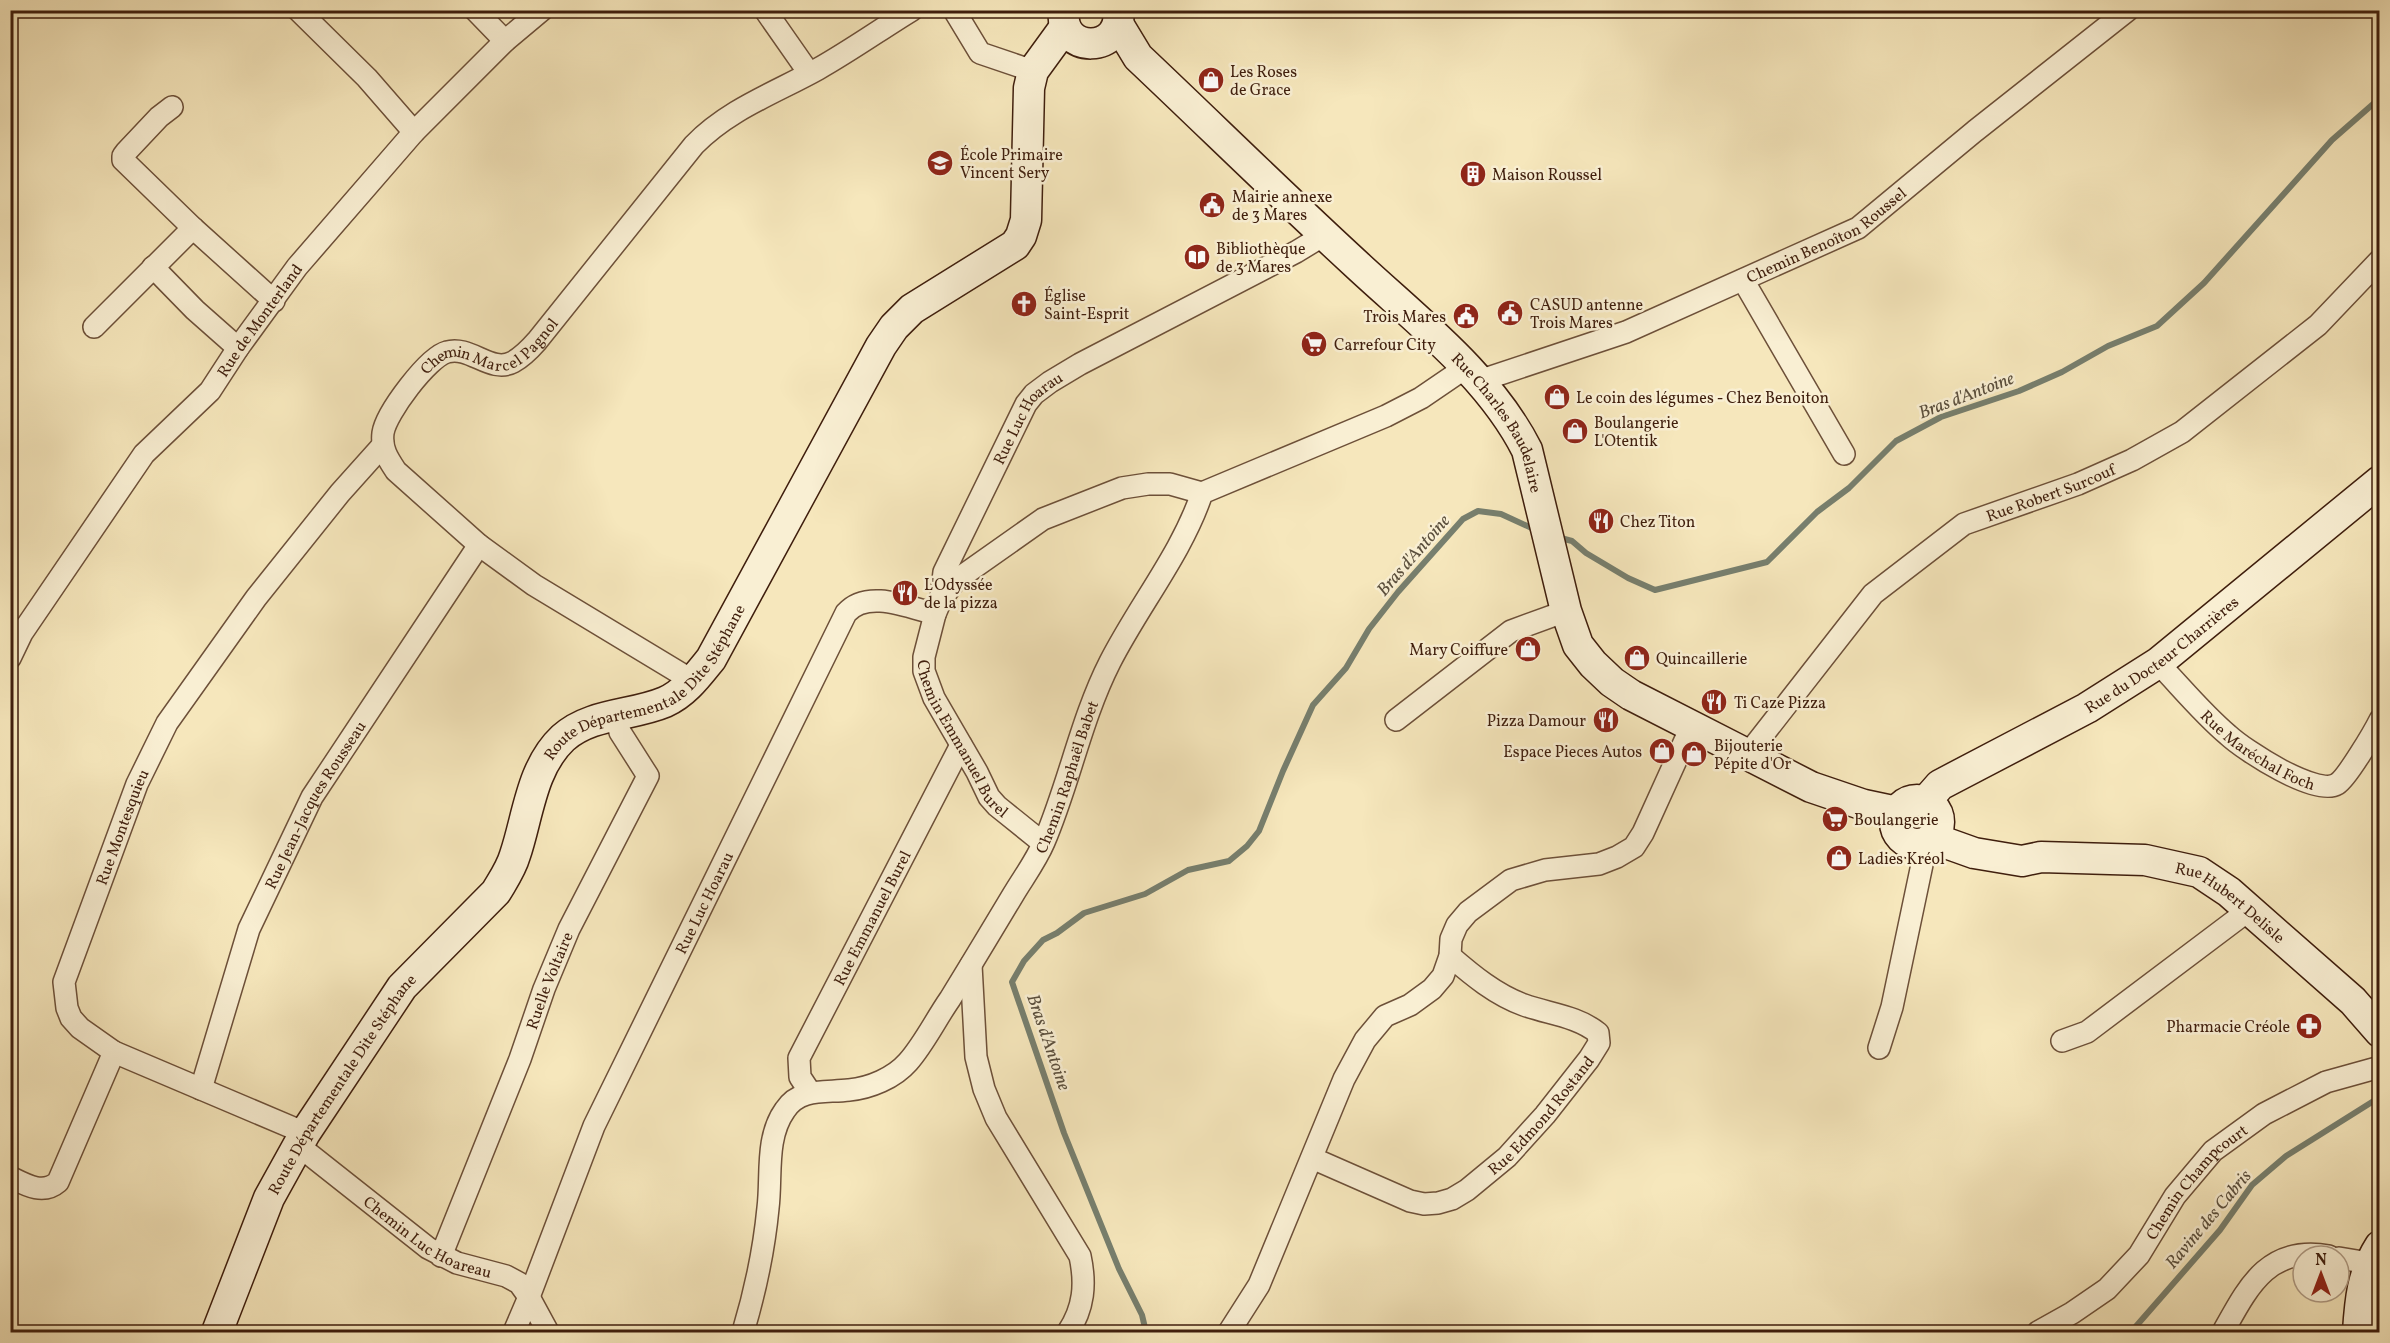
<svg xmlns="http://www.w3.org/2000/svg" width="2390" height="1343" font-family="Vollkorn,serif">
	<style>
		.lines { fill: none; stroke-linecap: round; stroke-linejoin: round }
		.stream { stroke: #777f6e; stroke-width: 6 }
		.street-casing { stroke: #6d5039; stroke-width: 24 }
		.secondary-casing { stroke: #3f1e0d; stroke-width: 33 }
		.street { stroke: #f9efd3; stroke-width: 21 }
		.secondary { stroke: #f9efd3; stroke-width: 30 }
		.labels { text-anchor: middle; stroke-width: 5; stroke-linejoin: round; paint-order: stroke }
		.poi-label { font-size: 16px; fill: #3f1e0d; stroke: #f9efd3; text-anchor: start }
		.street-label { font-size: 16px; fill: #3f1e0d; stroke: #f9efd3 }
		.water-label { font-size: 18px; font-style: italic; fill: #5b4f3d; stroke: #f9efd3 }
	</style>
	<rect width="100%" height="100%" fill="#f6e7bc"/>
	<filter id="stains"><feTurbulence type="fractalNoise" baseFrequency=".00333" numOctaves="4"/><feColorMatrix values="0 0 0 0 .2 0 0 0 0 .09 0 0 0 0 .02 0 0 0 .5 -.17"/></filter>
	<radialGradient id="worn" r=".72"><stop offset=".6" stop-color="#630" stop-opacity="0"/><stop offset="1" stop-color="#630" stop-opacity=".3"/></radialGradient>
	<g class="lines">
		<path class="stream" d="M1557 537 1572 541 1586 553 1628 578 1655 590 1767 562 1817 512 1849 488 1896 441 1941 417 2019 391 2062 372 2108 346 2157 326 2204 283 2332 140 2380 98
			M1146 1332 1142 1315 1119 1269 1064 1133 1012 982 1024 961 1043 940 1057 933 1084 913 1145 894 1188 870 1229 861 1247 846 1259 831 1283 771 1313 705 1346 668 1369 629 1398 592 1463 519 1478 511 1501 514 1536 530
			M2131 1332 2220 1230 2252 1185 2286 1156 2380 1097"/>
		<defs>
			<g id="street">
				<path d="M298 10 367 78 414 132"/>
				<path d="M475 10 505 41"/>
				<path d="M765 10 809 73"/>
				<path d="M954 10 980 53 1033 71"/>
				<path d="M172 107 159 117 126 152 123 156V160L193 228 274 301"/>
				<path d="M153 267 195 310 238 348"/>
				<path d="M1743 280 1844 454"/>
				<path d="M94 327 193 228"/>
				<path id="s1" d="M1479 381 1626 332 1858 228 1975 131 2128 10"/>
				<path id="s2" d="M941 597 944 572 1026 404 1034 394 1050 382 1080 364 1296 252 1324 235"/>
				<path id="s3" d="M935 614 924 657V671L934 698 977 772 989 797 997 806 1043 843"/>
				<path id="s4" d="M10 658 22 633 144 454 210 391 238 348 297 267 414 132 505 41 542 10"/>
				<path id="s5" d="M2158 663C2181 687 2203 714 2228 735 2244 750 2316 797 2337 784 2347 778 2374 732 2380 720"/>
				<path id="s6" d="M693 681 534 585 479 545 396 471C388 459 381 449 383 433 386 413 428 357 447 352 470 345 491 374 513 362 522 357 530 349 537 341L694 145C729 109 775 93 818 69 850 51 881 29 912 10"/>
				<path d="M1396 720 1511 631 1566 611"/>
				<path id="s7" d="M1748 754 1873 594 1964 524 2078 484 2132 460 2182 432 2318 325 2380 260"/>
				<path d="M971 965 976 1057 984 1089 996 1118 1080 1256C1086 1284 1084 1308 1068 1332"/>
				<path d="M2062 1041 2087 1032 2249 910"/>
				<path d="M1879 1048 1892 1007 1924 855 1923 843"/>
				<path id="s8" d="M201 1089 249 929 312 797 479 545"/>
				<path id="s9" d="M810 1092 800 1077 799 1058 961 745"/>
				<path id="s10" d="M305 1133 114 1052 80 1028 71 1018 67 1008 64 982 137 784 167 723 256 598 340 493 383 445"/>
				<path id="s11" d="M299 1146 428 1248 457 1263 506 1276 519 1283 529 1297 548 1332"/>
				<path id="s12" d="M1312 1158 1410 1201 1424 1204 1438 1203 1452 1199 1467 1190 1507 1157 1545 1115 1589 1059 1599 1043 1598 1033C1577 1016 1549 1014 1524 1005 1496 995 1472 975 1450 956"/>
				<path d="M10 1177C26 1185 43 1195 58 1182L114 1052"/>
				<path id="s13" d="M441 1256 520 1059 544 989 569 929 648 776 620 732 616 715"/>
				<path d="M2339 1258 2369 1263"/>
				<path id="s14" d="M514 1332 529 1297 594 1126 846 613C867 589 908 607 935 614L941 600 955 581 1043 519 1122 488 1148 484H1170L1202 493"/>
				<path id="s15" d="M743 1332C755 1292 764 1250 768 1208 772 1176 765 1138 785 1110 800 1087 826 1093 849 1090 870 1088 894 1078 908 1062 924 1044 936 1019 950 999 971 965 992 930 1013 895 1023 878 1036 861 1044 842 1069 784 1081 719 1110 662 1139 605 1182 553 1202 493L1386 416 1421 398 1465 368"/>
				<path d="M1229 1332 1259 1285 1344 1079 1365 1040 1385 1016 1410 1005 1432 989 1443 976 1450 956 1451 939 1457 925 1468 912 1511 880 1545 870 1599 864 1617 857 1634 847 1643 833 1692 725"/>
				<path id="s16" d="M2038 1332 2072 1313 2107 1289 2139 1255 2175 1196 2213 1151 2264 1114 2326 1082 2380 1067"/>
				<path d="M2223 1332C2248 1287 2268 1245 2329 1256"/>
			</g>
			<g id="secondary">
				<path d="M1064 10C1058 56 1125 53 1118 10"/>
				<path id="s17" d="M1118 24 1138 57C1211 126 1282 196 1356 264 1416 320 1490 376 1527 450L1566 611 1578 645 1593 664 1612 682 1631 695 1811 787 1864 805 1897 812"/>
				<circle cx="1917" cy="822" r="22"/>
				<path id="s18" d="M1926 801 1940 785 2087 708 2158 663 2380 481"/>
				<path id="s19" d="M1932 838 1974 853 2022 861 2041 857 2145 860 2199 872 2229 892 2353 1001 2380 1032"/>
				<path id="s20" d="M217 1332 269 1198 305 1133 402 987 496 892C503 880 511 869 515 855 528 817 531 768 563 738 591 713 632 716 665 702 685 693 698 675 711 659L881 346 894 327 912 309 1015 245 1021 236 1026 220 1029 88 1033 71 1065 27"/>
				<path d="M2358 1332C2360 1301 2362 1274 2380 1246"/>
			</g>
		</defs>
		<use href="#street" class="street-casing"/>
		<use href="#secondary" class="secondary-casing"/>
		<use href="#street" class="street"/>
		<use href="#secondary" class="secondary"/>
	</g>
	<defs>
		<symbol id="shop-disc" viewBox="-11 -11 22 22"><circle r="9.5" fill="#8f2418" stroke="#f9efd3"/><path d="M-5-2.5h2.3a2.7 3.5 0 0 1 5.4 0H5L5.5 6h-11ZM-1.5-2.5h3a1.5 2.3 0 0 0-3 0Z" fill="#fff"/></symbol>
		<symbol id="school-disc" viewBox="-11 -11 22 22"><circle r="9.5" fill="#8f2418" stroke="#f9efd3"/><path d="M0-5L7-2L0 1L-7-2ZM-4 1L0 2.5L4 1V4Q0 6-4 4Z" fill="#fff"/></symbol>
		<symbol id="building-disc" viewBox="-11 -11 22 22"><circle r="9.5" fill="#8f2418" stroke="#f9efd3"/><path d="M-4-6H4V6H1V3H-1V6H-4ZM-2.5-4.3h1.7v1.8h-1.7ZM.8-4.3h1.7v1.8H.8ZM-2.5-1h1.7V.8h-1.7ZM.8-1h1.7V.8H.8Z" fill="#fff"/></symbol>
		<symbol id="civic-disc" viewBox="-11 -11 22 22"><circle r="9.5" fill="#8f2418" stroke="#f9efd3"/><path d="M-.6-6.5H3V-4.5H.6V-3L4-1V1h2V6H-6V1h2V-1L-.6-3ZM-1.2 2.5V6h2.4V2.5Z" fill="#fff"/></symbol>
		<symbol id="library-disc" viewBox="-11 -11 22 22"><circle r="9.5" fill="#8f2418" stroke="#f9efd3"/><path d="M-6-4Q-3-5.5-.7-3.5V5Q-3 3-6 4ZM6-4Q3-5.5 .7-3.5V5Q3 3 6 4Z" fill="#fff"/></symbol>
		<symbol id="church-disc" viewBox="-11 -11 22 22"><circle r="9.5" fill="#8f2418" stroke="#f9efd3"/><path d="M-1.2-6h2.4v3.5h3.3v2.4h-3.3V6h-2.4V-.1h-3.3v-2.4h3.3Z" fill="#fff"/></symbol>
		<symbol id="supermarket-disc" viewBox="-11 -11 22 22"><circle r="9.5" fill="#8f2418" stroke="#f9efd3"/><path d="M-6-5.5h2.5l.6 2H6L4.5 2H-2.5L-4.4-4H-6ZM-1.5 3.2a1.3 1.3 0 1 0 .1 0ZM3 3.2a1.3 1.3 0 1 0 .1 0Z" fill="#fff"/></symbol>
		<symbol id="restaurant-disc" viewBox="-11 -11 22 22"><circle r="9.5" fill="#8f2418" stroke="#f9efd3"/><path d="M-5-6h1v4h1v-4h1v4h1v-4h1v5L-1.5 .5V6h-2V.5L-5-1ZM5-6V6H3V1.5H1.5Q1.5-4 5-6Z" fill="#fff"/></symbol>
		<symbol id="pharmacy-disc" viewBox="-11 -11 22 22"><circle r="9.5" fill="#8f2418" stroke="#f9efd3"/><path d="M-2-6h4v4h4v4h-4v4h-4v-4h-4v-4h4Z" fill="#fff"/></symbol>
	</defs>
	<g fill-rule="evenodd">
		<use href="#shop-disc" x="1196" y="65" width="30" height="30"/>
		<use href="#school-disc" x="925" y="148" width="30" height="30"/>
		<use href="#building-disc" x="1458" y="159" width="30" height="30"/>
		<use href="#civic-disc" x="1197" y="190" width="30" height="30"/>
		<use href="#library-disc" x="1182" y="242" width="30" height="30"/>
		<use href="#church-disc" x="1009" y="289" width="30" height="30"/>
		<use href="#civic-disc" x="1495" y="298" width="30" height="30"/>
		<use href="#civic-disc" x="1451" y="301" width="30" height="30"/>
		<use href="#supermarket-disc" x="1299" y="329" width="30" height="30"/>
		<use href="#shop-disc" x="1542" y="382" width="30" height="30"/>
		<use href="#shop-disc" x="1560" y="416" width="30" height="30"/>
		<use href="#restaurant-disc" x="1586" y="506" width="30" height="30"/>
		<use href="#restaurant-disc" x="890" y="578" width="30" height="30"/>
		<use href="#shop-disc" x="1513" y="634" width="30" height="30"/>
		<use href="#shop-disc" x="1622" y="643" width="30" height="30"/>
		<use href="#restaurant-disc" x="1699" y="687" width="30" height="30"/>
		<use href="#restaurant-disc" x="1591" y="705" width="30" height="30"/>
		<use href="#shop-disc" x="1647" y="736" width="30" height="30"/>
		<use href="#shop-disc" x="1679" y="739" width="30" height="30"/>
		<use href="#supermarket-disc" x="1820" y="804" width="30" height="30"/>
		<use href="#shop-disc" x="1824" y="843" width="30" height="30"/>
		<use href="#pharmacy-disc" x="2294" y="1011" width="30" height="30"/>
	</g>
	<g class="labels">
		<g class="poi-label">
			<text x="1230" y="77">Les Roses<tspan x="1230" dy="18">de Grace</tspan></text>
			<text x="960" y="160">École Primaire<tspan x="960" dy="18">Vincent Sery</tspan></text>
			<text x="1492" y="180">Maison Roussel</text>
			<text x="1232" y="202">Mairie annexe<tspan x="1232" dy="18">de 3 Mares</tspan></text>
			<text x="1216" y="254">Bibliothèque<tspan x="1216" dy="18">de 3 Mares</tspan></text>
			<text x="1044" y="301">Église<tspan x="1044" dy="18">Saint-Esprit</tspan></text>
			<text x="1530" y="310">CASUD antenne<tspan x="1530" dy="18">Trois Mares</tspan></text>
			<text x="1446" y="322" text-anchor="end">Trois Mares</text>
			<text x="1334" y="350">Carrefour City</text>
			<text x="1576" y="403">Le coin des légumes - Chez Benoiton</text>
			<text x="1594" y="428">Boulangerie<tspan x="1594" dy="18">L'Otentik</tspan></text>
			<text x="1620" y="527">Chez Titon</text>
			<text x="924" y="590">L'Odyssée<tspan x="924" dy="18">de la pizza</tspan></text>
			<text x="1508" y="655" text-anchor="end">Mary Coiffure</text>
			<text x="1656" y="664">Quincaillerie</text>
			<text x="1734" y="708">Ti Caze Pizza</text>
			<text x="1586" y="726" text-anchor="end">Pizza Damour</text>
			<text x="1714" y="751">Bijouterie<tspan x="1714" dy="18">Pépite d'Or</tspan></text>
			<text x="1642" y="757" text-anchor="end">Espace Pieces Autos</text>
			<text x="1854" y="825">Boulangerie</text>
			<text x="1858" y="864">Ladies Kréol</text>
			<text x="2290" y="1032" text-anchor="end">Pharmacie Créole</text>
		</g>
		<g class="street-label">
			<text dy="6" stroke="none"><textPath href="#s1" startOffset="378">Chemin Benoîton Roussel</textPath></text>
			<text dy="6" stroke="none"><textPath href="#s4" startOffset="422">Rue de Monterland</textPath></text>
			<text dy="6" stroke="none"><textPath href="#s6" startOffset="560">Chemin Marcel Pagnol</textPath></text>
			<text dy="6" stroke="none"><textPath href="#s2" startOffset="202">Rue Luc Hoarau</textPath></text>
			<text dy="6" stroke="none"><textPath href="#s17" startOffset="555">Rue Charles Baudelaire</textPath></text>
			<text dy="6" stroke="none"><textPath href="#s7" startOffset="410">Rue Robert Surcouf</textPath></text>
			<text dy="6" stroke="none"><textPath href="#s18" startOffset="279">Rue du Docteur Charrières</textPath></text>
			<text dy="6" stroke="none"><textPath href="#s20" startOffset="801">Route Départementale Dite Stéphane</textPath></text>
			<text dy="6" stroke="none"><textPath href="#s3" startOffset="136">Chemin Emmanuel Burel</textPath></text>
			<text dy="6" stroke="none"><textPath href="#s5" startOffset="134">Rue Maréchal Foch</textPath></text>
			<text dy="6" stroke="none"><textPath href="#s15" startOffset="692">Chemin Raphaël Babet</textPath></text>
			<text dy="6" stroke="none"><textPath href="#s8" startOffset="308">Rue Jean-Jacques Rousseau</textPath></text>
			<text dy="6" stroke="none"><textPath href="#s10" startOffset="465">Rue Montesquieu</textPath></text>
			<text dy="6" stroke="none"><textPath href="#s14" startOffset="470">Rue Luc Hoarau</textPath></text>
			<text dy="6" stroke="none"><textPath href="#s19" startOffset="314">Rue Hubert Delisle</textPath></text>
			<text dy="6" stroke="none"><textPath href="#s9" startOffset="195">Rue Emmanuel Burel</textPath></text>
			<text dy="6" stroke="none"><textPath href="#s13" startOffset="296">Ruelle Voltaire</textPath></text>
			<text dy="6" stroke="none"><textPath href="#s20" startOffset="279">Route Départementale Dite Stéphane</textPath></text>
			<text dy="6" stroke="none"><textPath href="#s12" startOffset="273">Rue Edmond Rostand</textPath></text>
			<text dy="6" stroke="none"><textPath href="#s16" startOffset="222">Chemin Champcourt</textPath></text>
			<text dy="6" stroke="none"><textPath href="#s11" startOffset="159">Chemin Luc Hoareau</textPath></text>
		</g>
		<g class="water-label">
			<text transform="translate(1966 395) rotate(-21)" y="6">Bras d'Antoine</text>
			<text transform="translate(1413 555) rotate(-49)" y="6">Bras d'Antoine</text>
			<text transform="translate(1049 1042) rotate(71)" y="6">Bras d'Antoine</text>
			<text transform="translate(2208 1219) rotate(-50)" y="6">Ravine des Cabris</text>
		</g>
	</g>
	<rect width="2390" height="1343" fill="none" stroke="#f6e7bc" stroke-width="36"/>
	<rect x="12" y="12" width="2366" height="1319" fill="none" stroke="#3f1e0d" stroke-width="3"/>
	<rect x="18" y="18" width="2354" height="1307" fill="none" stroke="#3f1e0d" stroke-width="1.5"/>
	<g transform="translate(2321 1274)"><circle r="28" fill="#f9efd3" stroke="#af9b84" stroke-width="1.5"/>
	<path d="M0-4.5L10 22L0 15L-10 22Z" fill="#8f2418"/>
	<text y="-9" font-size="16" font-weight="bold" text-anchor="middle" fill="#3f1e0d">N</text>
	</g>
	<rect width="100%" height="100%" filter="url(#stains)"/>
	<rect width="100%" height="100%" fill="url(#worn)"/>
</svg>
